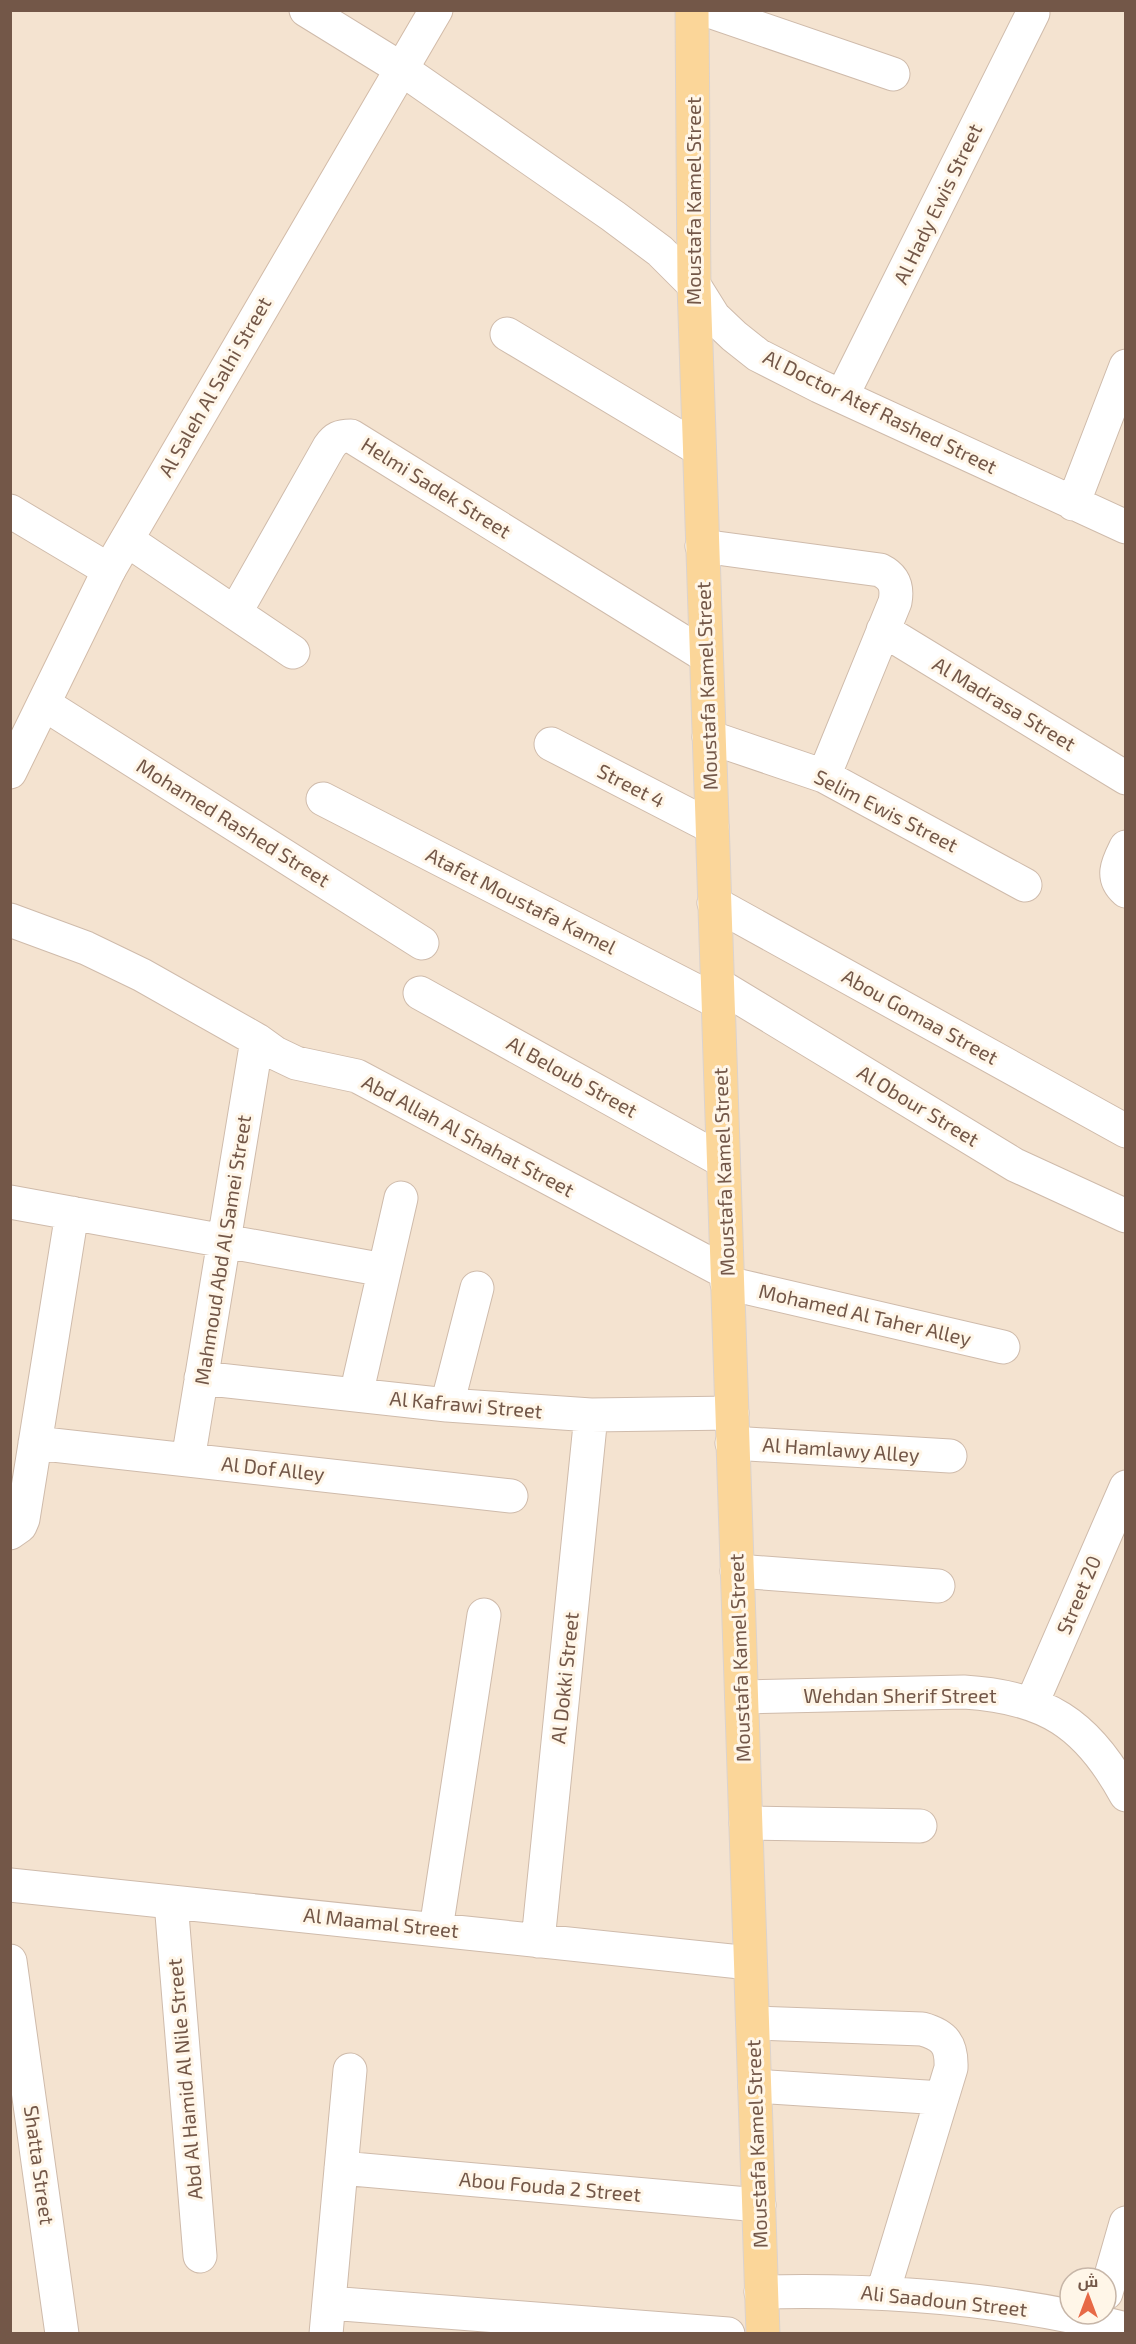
<svg xmlns="http://www.w3.org/2000/svg" width="1136" height="2344" font-family="'Exo 2',Cairo,sans-serif">
	<style>
		.residential { fill: #f4e3d0; fill-rule: evenodd }
		.lines { fill: none; stroke-linecap: round; stroke-linejoin: round }
		.street-casing { stroke: #cfbbab; stroke-width: 35 }
		.secondary-casing { stroke: #d2bba8; stroke-width: 35 }
		.primary-casing { stroke: #dbd3cf; stroke-width: 35 }
		.street { stroke: #fff; stroke-width: 33 }
		.secondary { stroke: #fff; stroke-width: 33 }
		.primary { stroke: #fbd699; stroke-width: 33 }
		.labels { text-anchor: middle; stroke-width: 6; stroke-linejoin: round; paint-order: stroke }
		.street-label { font-size: 20px; fill: #735748; stroke: #fff6e8 }
	</style>
	<rect width="100%" height="100%" fill="#fcf2e2"/>
	<path class="residential" d="M11 11H1125V2333L11 2334ZM1070 2278H1106V2314H1070Z"/>
	<g class="lines">
		<defs>
			<path id="street" d="M306 10 400 68 613 216 660 251 694 285 714 317 734 336 758 355 819 386 1126 527
				M706 10 893 74
				M507 334 699 449
				M842 396 1033 13
				M1073 504 1126 366
				M10 511 109 570
				M127 540 293 652
				M702 546 880 570C894 577 898 586 895 602L824 776
				M235 613 329 447C335 438 340 436 351 436L706 656
				M883 630 1126 778
				M44 704 422 943
				M709 737 824 776 1025 885
				M551 744 712 827
				M323 799 718 1002
				M1126 847C1118 863 1110 877 1126 891
				M714 903 1126 1131
				M10 920 86 948 142 975 257 1040 275 1053 296 1063 357 1076 727 1273
				M717 984 1015 1165 1126 1216
				M420 993 723 1161
				M10 1202 384 1270
				M727 1283 1003 1347
				M201 1378 447 1405 591 1415 732 1413
				M356 1395 401 1198
				M447 1405 477 1288
				M35 1443 511 1496
				M732 1443 950 1456
				M188 1460 257 1040
				M10 1533 20 1526 23 1519 72 1213
				M737 1571 938 1586
				M742 1697 964 1692C1045 1697 1087 1723 1126 1795
				M1032 1703 1126 1487
				M746 1823 920 1826
				M10 1885 750 1963
				M171 1902 200 2256
				M436 1929 484 1615
				M538 1941 591 1415
				M10 1961 62 2334
				M753 2023 922 2029C944 2035 952 2044 951 2068L883 2292
				M755 2086 942 2098
				M341 2168 759 2205
				M761 2292C884 2289 1007 2298 1126 2329
				M1106 2293 1126 2223
				M329 2303 728 2334
				M326 2334 350 2070"/>
			<path id="secondary" d="M10 772 109 570 436 10"/>
			<path id="primary" d="M692 10 694 285 763 2334"/>
		</defs>
		<use href="#street" class="street-casing"/>
		<use href="#secondary" class="secondary-casing"/>
		<use href="#primary" class="primary-casing"/>
		<use href="#street" class="street"/>
		<use href="#secondary" class="secondary"/>
		<use href="#primary" class="primary"/>
	</g>
	<g class="labels">
		<g class="street-label">
			<text transform="translate(694 201) rotate(-90)" y="7">Moustafa Kamel Street</text>
			<text transform="translate(938 204) rotate(-64)" y="7">Al Hady Ewis Street</text>
			<text transform="translate(215 387) rotate(-60)" y="7">Al Saleh Al Salhi Street</text>
			<text transform="translate(880 412) rotate(26)" y="7">Al Doctor Atef Rashed Street</text>
			<text transform="translate(436 488) rotate(32)" y="7">Helmi Sadek Street</text>
			<text transform="translate(707 686) rotate(-92)" y="7">Moustafa Kamel Street</text>
			<text transform="translate(1004 704) rotate(31)" y="7">Al Madrasa Street</text>
			<text transform="translate(631 786) rotate(27)" y="7">Street 4</text>
			<text transform="translate(886 811) rotate(27)" y="7">Selim Ewis Street</text>
			<text transform="translate(233 823) rotate(32)" y="7">Mohamed Rashed Street</text>
			<text transform="translate(521 901) rotate(27)" y="7">Atafet Moustafa Kamel</text>
			<text transform="translate(920 1017) rotate(29)" y="7">Abou Gomaa Street</text>
			<text transform="translate(572 1077) rotate(29)" y="7">Al Beloub Street</text>
			<text transform="translate(918 1106) rotate(31)" y="7">Al Obour Street</text>
			<text transform="translate(468 1136) rotate(28)" y="7">Abd Allah Al Shahat Street</text>
			<text transform="translate(724 1172) rotate(-92)" y="7">Moustafa Kamel Street</text>
			<text transform="translate(223 1250) rotate(-81)" y="7">Mahmoud Abd Al Samei Street</text>
			<text transform="translate(865 1315) rotate(13)" y="7">Mohamed Al Taher Alley</text>
			<text transform="translate(466 1405) rotate(5)" y="7">Al Kafrawi Street</text>
			<text transform="translate(841 1450) rotate(4)" y="7">Al Hamlawy Alley</text>
			<text transform="translate(273 1469) rotate(6)" y="7">Al Dof Alley</text>
			<text transform="translate(1079 1595) rotate(-67)" y="7">Street 20</text>
			<text transform="translate(740 1658) rotate(-92)" y="7">Moustafa Kamel Street</text>
			<text transform="translate(565 1678) rotate(-84)" y="7">Al Dokki Street</text>
			<text x="900" y="1703">Wehdan Sherif Street</text>
			<text transform="translate(381 1923) rotate(6)" y="7">Al Maamal Street</text>
			<text transform="translate(185 2079) rotate(-95)" y="7">Abd Al Hamid Al Nile Street</text>
			<text transform="translate(757 2144) rotate(-92)" y="7">Moustafa Kamel Street</text>
			<text transform="translate(39 2165) rotate(82)" y="7">Shatta Street</text>
			<text transform="translate(550 2187) rotate(5)" y="7">Abou Fouda 2 Street</text>
			<text transform="translate(944 2301) rotate(6)" y="7">Ali Saadoun Street</text>
		</g>
	</g>
	<rect width="1136" height="2344" fill="none" stroke="#735748" stroke-width="24"/>
	<g transform="translate(1088 2296)"><circle r="28" fill="#fff6e8" stroke="#c7b6a8" stroke-width="1.5"/>
	<path d="M0-4.5L10 22L0 15L-10 22Z" fill="#e76946"/>
	<text y="-9" font-size="16" font-weight="bold" text-anchor="middle" fill="#735748">ش</text>
	</g>
</svg>
